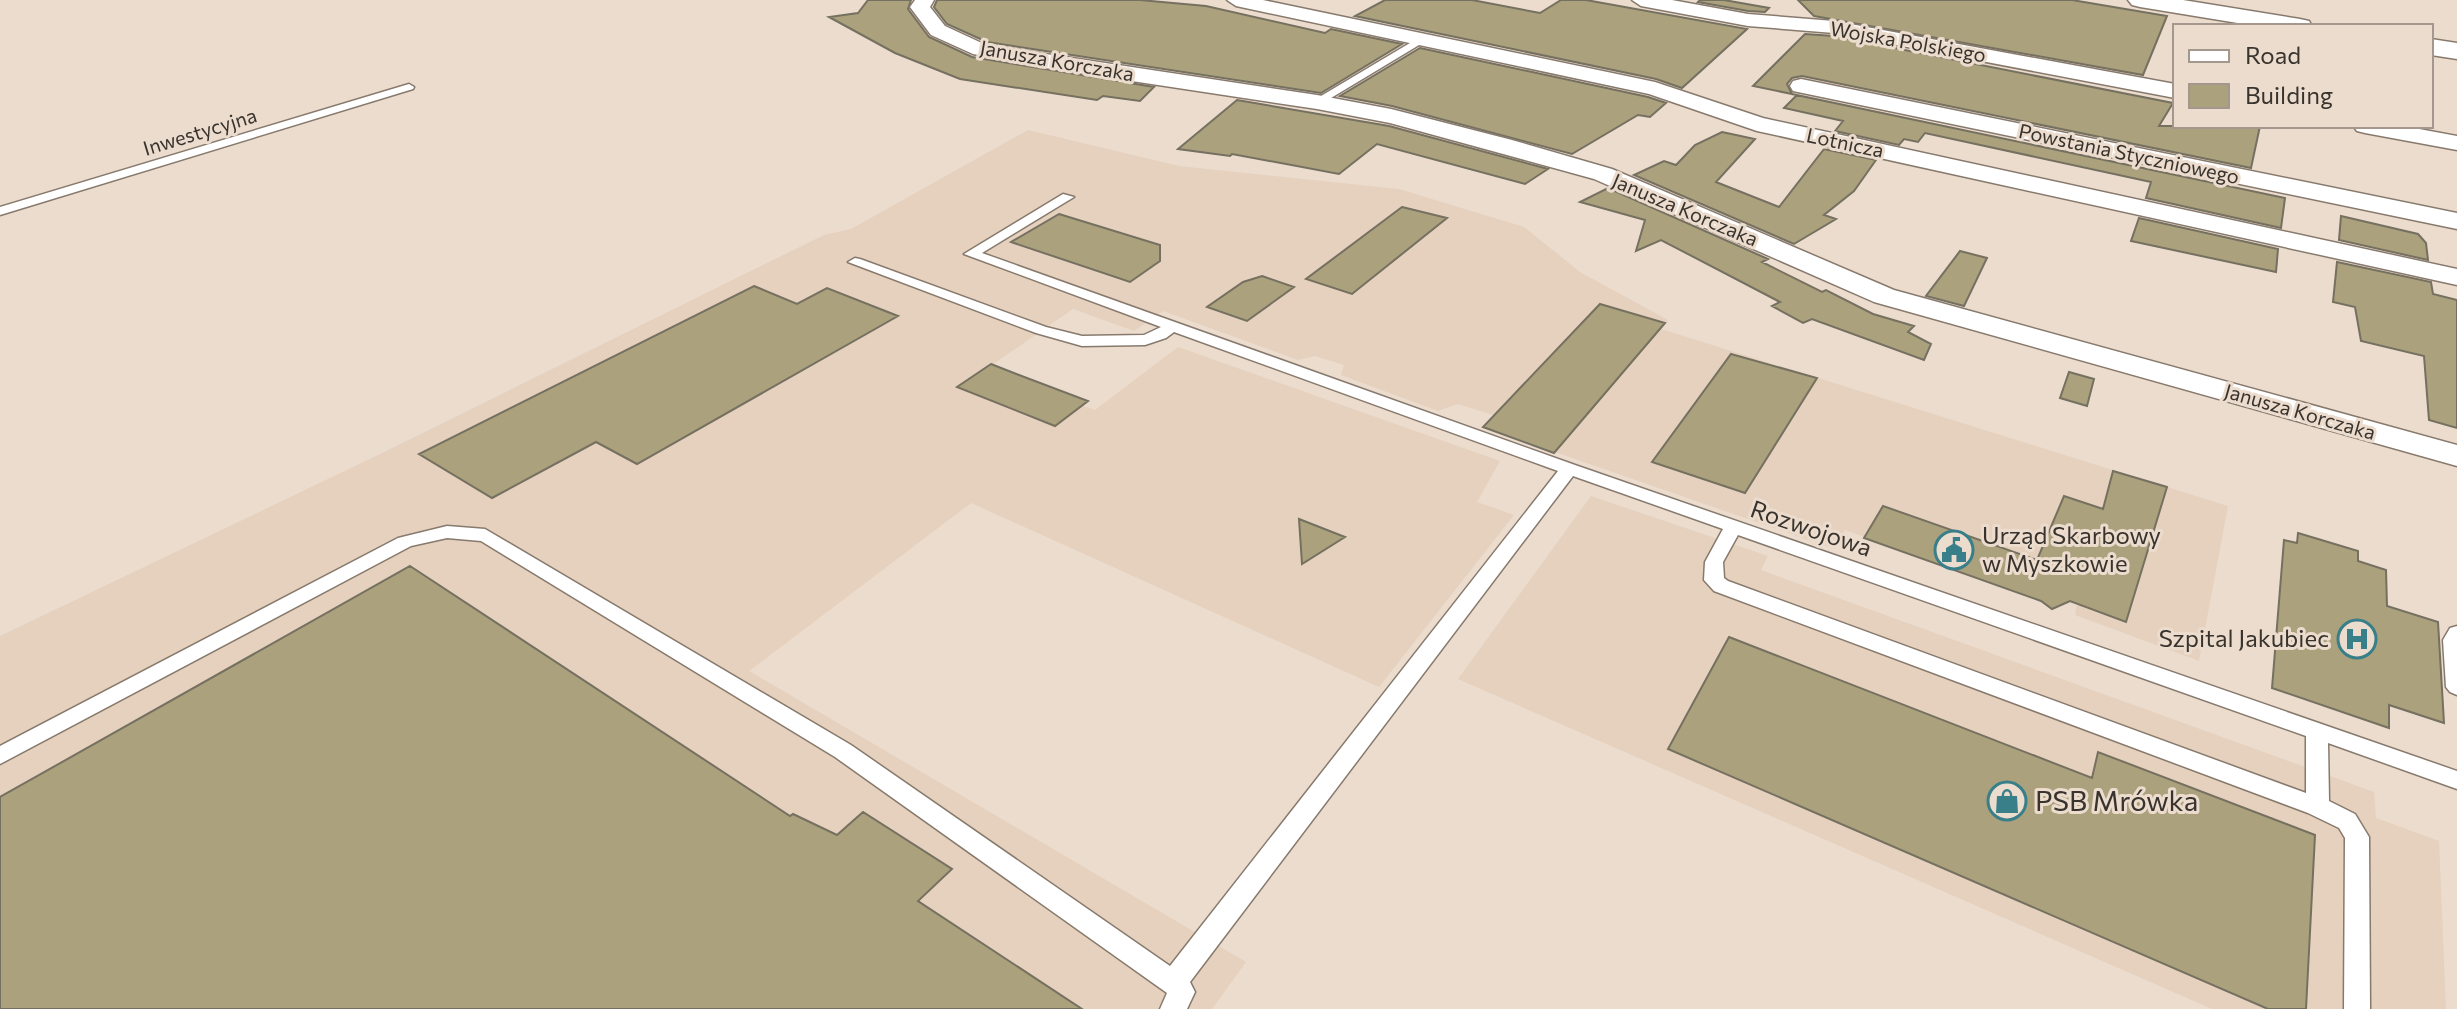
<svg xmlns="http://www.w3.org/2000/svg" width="2457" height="1009" font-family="Commissioner,sans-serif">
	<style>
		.built { fill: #e5d1bd }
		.building { fill: #aba17d; stroke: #757060; stroke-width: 2 }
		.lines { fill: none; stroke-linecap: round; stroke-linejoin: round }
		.service-casing { stroke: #877a6d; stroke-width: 3 }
		.minor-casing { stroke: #877a6d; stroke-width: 3 }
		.tertiary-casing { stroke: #877a6d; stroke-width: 3 }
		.service { fill: #fff; fill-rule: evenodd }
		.minor { fill: #fff; fill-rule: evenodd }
		.tertiary { fill: #fff; fill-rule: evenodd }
		.labels { text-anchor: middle; stroke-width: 6; stroke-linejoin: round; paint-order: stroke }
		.far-street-label { font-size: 20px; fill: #38332d; stroke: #ecdcce }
		.street-label { font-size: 24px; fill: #38332d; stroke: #ecdcce }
		.poi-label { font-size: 24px; fill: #38332d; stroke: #ecdcce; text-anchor: start }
		.near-poi-label { font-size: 28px; fill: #38332d; stroke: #ecdcce; text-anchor: start }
	</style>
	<rect width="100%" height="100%" fill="#ecdcce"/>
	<path class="built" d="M1028 130 1179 166 1399 189 1524 227 1580 272 1668 320 1661 329 2228 506 2199 661 2075 615 2077 604 2070 601 2052 609 2041 601 1845 530 1834 549 1483 427 1493 415 1458 404 1438 411 1341 375 1344 365 1315 356 1298 360 1163 311 1134 331 1073 309 992 365 1088 401 1083 406 1095 410 1178 347 1500 461 1477 502 1514 515 1379 687 971 503 749 671 1246 962 1212 1009H0V636L378 455 824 235 851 229Z
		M1591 496 1768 556 1761 570 2374 792 2376 818 2439 841 2446 1009H2212L1458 679Z"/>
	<path class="building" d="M868 0H911L908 9 929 37 972 57 1154 87 1140 101 1103 96 1097 100 960 79 895 53 829 17 858 13Z
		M937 0H1140L1206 6 1325 33 1331 29 1402 44 1321 93 987 42 947 24 934 7Z
		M1385 0H1472L1540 13 1561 0H1586L1747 29 1682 88 1656 79 1355 16Z
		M1700 0H1724L1769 8 1765 12 1748 11 1698 2Z
		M1798 0H2072L2167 16 2143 75 1814 16Z
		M1805 34 1834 36 2173 103 2159 126H2260L2251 168 1802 76 1792 78 1787 84 1792 94 2285 198 2281 228 2146 198 2151 182 1925 133 1918 142 1904 139 1899 145 1835 131 1843 121 1784 108 1797 95 1753 86Z
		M1420 48 1648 97 1666 103 1650 117 1638 115 1572 154 1392 106 1340 96Z
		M1237 100 1389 126 1548 169 1525 184 1377 144 1339 174 1232 154 1230 156 1178 149Z
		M1722 132 1755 139 1716 182 1779 207 1824 149 1876 160 1854 191 1824 215 1836 219 1794 244 1634 175 1664 161 1676 165 1695 145Z
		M1608 188 1768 259 1762 262 1822 292 1826 290 1873 314 1914 326 1908 332 1931 344 1924 360 1812 319 1803 323 1772 306 1780 302 1661 240 1636 251 1645 220 1580 202Z
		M1402 207 1447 218 1352 294 1306 279Z
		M1059 214 1160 245V261L1130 282 1011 242Z
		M2341 216 2418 234 2426 243 2428 260 2339 240Z
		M2139 218 2278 249 2276 272 2131 241Z
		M1960 251 1987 258 1964 306 1926 296Z
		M2337 262 2431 282 2433 294 2457 300V428L2429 420 2424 356 2361 341 2355 307 2333 302Z
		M1262 276 1294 287 1247 321 1207 307 1243 282Z
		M754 286 797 304 827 288 898 316 637 464 596 442 492 498 419 454Z
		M1600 304 1665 323 1554 453 1483 427Z
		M1731 354 1817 378 1745 493 1652 462Z
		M991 364 1019 375 1088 401 1055 426 957 387Z
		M2069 372 2094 379 2087 406 2060 398Z
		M2113 471 2167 487 2126 622 2070 601 2052 609 2041 601 1864 538 1883 506 2037 560 2064 496 2103 509Z
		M1299 519 1345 537 1302 564Z
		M2298 533 2358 551V561L2386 570 2387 606 2438 622 2444 723 2389 705V728L2272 688 2284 540 2297 543Z
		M410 566 790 816 793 814 837 835 863 812 952 869 918 901 1082 1009H0V797Z
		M1729 637 2092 778 2098 752 2315 835 2306 1009H2268L1668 749Z"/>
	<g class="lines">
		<defs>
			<path id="service" d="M1420 37 1429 39 1321 104 1311 102Z
				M409 84 414 87 413 89 0 215V207Z
				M1063 194 1074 197 982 253 1575 465 2457 771V789L2328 743 2329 801 2355 814 2369 837 2370 1009H2344L2345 838 2339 828 2308 813 1714 591 1704 580 1705 562 1723 529 1573 476 1190 982 1195 992 1187 1009H1160L1167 993 835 757 481 541 447 538 411 546 0 764V746L398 538 447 526 485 529 851 745 1170 966 1558 471 1174 332 1166 338 1145 345 1082 346 1036 333 848 262 855 258 860 259 1046 327 1082 336 1144 335 1161 327 964 254ZM1738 535 2306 736V793L1728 581 1724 578 1723 562Z
				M2457 626V695L2450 692 2446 687 2443 640 2450 628Z"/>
			<path id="minor" d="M915 0H934L930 7 945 26 986 45 1317 95 1391 109 1512 140 1612 169 1894 290 2457 445V466L1874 302 1594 179 1390 123 1317 109 1026 65 973 54 931 35 910 7Z
				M1227 0H1263L1655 82 1763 118 2457 269V285L1757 131 1649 94 1236 6Z
				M1632 0H1672L1748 14 1834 21 2175 84V98L1834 33 1748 26 1641 6Z
				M1801 79 2457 213V229L1793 91 1790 86 1793 81Z
				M2353 126H2403L2457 136V150L2365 133 2357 131Z"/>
			<path id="tertiary" d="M2128 0H2183L2300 19 2309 21 2312 26H2256L2140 7 2132 5Z
				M2431 39 2457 43V59L2431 55Z"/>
		</defs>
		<use href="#service" class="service-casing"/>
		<use href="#minor" class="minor-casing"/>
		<use href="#tertiary" class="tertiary-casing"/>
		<use href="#service" class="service"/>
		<use href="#minor" class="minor"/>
		<use href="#tertiary" class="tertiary"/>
	</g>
	<defs>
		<symbol id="civic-ring" viewBox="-11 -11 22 22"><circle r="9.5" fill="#ecdcce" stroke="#397f8a" stroke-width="1.5"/><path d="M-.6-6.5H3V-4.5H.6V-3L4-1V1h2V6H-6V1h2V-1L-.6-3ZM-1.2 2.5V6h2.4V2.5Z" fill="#397f8a"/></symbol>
		<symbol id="hospital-ring" viewBox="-11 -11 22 22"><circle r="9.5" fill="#ecdcce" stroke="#397f8a" stroke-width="1.5"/><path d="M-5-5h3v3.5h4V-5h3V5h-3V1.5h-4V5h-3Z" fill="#397f8a"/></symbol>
		<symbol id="shop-ring" viewBox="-11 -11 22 22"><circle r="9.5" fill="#ecdcce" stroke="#397f8a" stroke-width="1.5"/><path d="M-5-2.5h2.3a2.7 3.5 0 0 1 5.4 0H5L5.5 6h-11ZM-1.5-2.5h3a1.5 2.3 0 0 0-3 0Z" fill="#397f8a"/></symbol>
	</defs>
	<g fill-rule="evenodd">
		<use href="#civic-ring" x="1932" y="528" width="44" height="44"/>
		<use href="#hospital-ring" x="2335" y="617" width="44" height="44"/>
		<use href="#shop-ring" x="1985" y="779" width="44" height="44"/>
	</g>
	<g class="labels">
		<g class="far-street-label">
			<text transform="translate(1908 42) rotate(10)" y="7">Wojska Polskiego</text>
			<text transform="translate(1057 61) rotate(10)" y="7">Janusza Korczaka</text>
			<text transform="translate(200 132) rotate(-17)" y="7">Inwestycyjna</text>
			<text transform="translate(1845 143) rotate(12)" y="7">Lotnicza</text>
			<text transform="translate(2129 154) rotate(12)" y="7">Powstania Styczniowego</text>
			<text transform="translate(1685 210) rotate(23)" y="7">Janusza Korczaka</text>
			<text transform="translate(2300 412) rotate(16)" y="7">Janusza Korczaka</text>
		</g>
		<g class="street-label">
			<text transform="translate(1811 529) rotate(19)" y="8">Rozwojowa</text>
		</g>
		<g class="poi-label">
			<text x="1982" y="544">Urząd Skarbowy<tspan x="1982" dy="28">w Myszkowie</tspan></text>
			<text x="2329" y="647" text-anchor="end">Szpital Jakubiec</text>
		</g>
		<g class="near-poi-label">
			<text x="2035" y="811">PSB Mrówka</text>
		</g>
	</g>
	<rect x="2173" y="24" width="260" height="104" fill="#ecdcce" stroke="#a4988e" stroke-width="2"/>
	<rect x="2189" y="50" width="40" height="12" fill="#ffffff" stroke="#a4988e" stroke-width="2"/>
	<text x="2245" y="64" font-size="24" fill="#38332d">Road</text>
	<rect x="2189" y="84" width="40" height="24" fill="#aba17d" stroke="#a4988e" stroke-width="2"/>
	<text x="2245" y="104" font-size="24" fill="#38332d">Building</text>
</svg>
